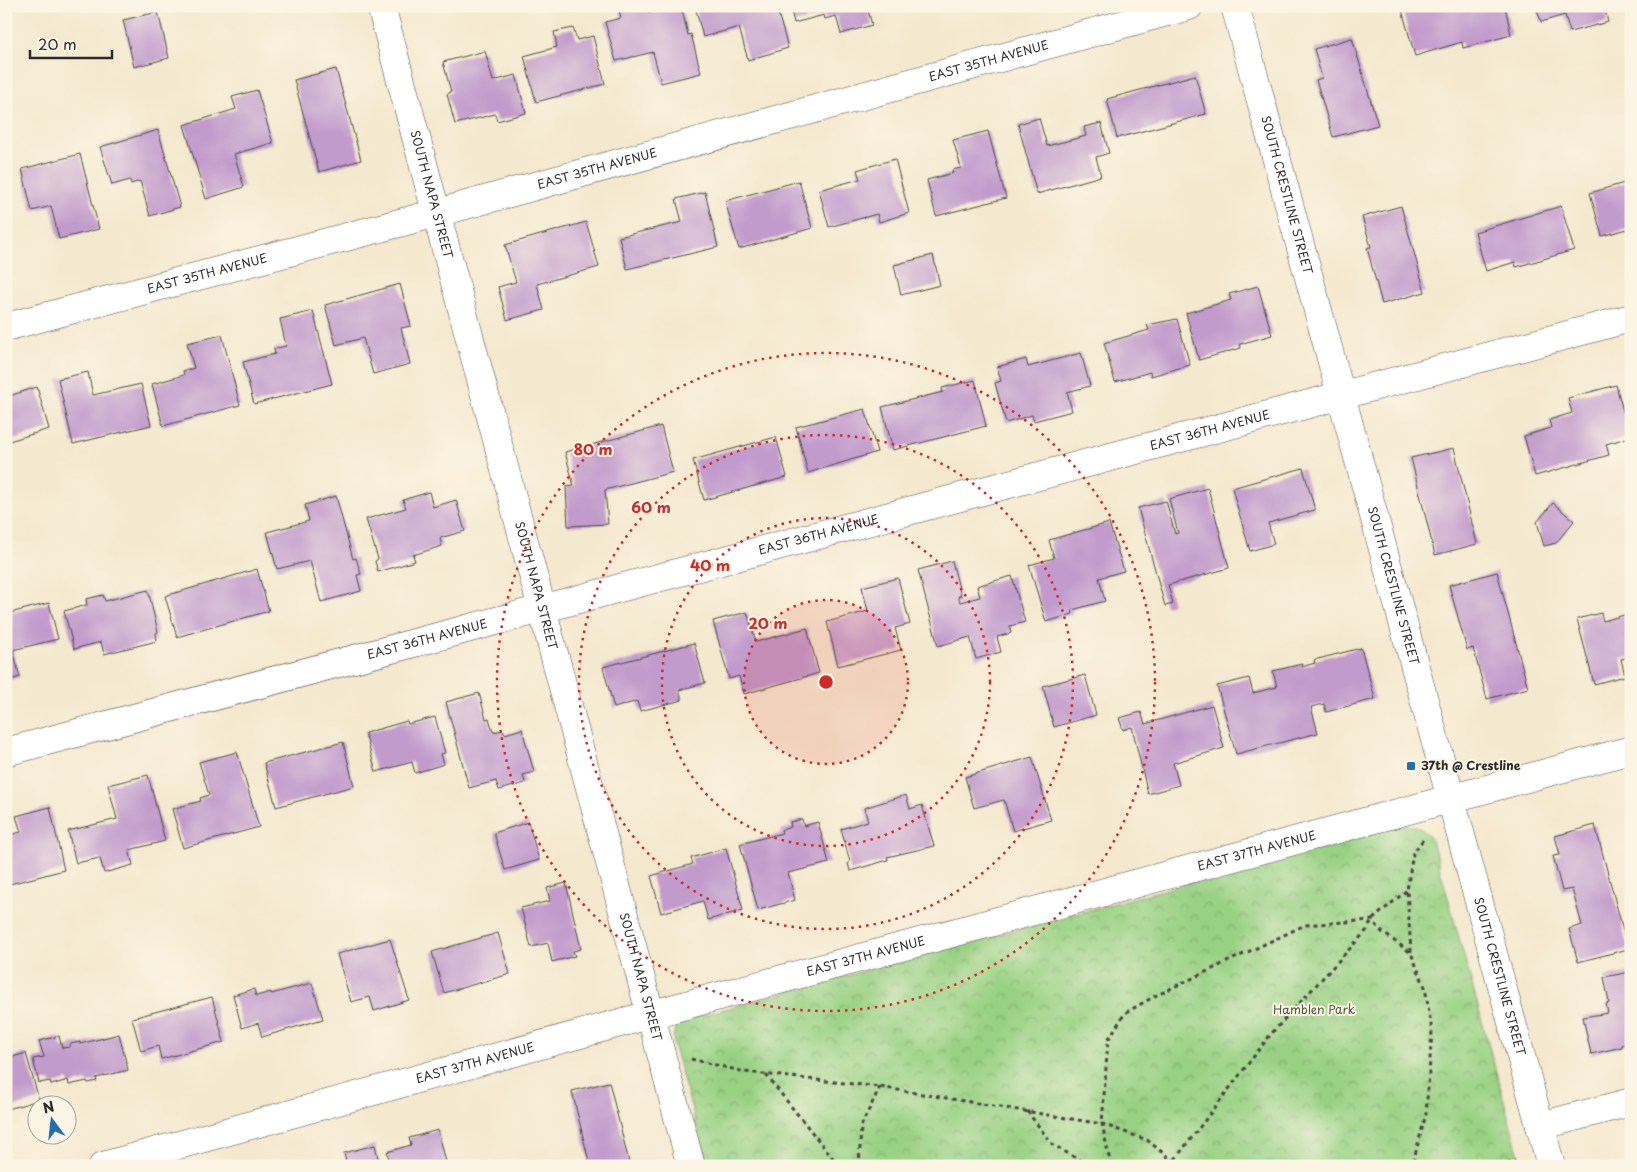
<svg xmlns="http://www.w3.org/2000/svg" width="1637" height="1172" font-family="'Playpen Sans',sans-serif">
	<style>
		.park { fill: url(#park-crowns); stroke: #627e57 }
		.building { fill: #c19bcc }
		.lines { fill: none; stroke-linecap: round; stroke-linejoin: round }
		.minor-casing { stroke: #494743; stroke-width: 29 }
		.path { stroke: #494743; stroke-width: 3; stroke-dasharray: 4 4; stroke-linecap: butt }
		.minor { stroke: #fff; stroke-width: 28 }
		.ring { fill: none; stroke: #d62828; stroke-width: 2.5; stroke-dasharray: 2.5 5 }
		.poi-dot { fill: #1f6fb2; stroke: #fcf5e5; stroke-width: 2 }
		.labels { text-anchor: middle; stroke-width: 4; stroke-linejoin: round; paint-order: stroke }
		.street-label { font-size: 12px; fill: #2b2b2b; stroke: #fcf5e5 }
		.poi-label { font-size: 12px; font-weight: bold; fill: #2b2b2b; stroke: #fcf5e5; text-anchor: start }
		.park-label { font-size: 12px; fill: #4c5d45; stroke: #fcf5e5 }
		.centre { fill: #d62828; stroke: #fcf5e5; stroke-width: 2.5 }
		.ring-label { font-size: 15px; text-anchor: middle; font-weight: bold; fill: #d62828; stroke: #fcf5e5; stroke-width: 4; stroke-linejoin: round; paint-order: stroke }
	</style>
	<defs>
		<pattern id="park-crowns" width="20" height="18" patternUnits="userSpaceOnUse" patternTransform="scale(1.25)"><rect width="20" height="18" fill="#98d183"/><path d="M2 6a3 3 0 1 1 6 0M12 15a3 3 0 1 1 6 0" fill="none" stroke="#7caa6b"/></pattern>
	</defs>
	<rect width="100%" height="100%" fill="#fcf5e5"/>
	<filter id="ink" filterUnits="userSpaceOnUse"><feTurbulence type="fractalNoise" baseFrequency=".02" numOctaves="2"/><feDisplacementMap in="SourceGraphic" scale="10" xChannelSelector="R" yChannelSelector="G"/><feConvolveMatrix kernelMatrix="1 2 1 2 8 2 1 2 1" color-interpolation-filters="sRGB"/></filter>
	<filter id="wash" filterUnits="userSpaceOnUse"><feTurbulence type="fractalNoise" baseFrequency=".0096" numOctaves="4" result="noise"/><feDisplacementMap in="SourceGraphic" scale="20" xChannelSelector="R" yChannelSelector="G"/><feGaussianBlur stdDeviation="1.12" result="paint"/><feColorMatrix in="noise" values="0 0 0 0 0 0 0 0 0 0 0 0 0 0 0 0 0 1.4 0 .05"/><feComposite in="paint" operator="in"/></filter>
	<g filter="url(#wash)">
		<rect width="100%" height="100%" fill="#f4e8ce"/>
		<path class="park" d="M1406 824 1422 829 1432 840 1522 1166H708L674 1047C672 1032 675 1025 688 1019Z"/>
		<g id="blocks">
			<path class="building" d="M618 6H647L649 12 681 6 688 35 691 34 701 73 661 83 653 52 616 61 605 22 621 18Z
				M695 6H774L775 10 777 9 788 48 748 60 739 27 703 37Z
				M790 6H867L872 25 841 34 836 16 825 19 824 15 794 23Z
				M1417 6H1505L1511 35 1463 48 1462 42 1415 56 1402 10Z
				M1536 6H1604L1608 22 1570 32 1565 15 1541 22Z
				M158 12 169 58 134 67 123 20Z
				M573 28 577 40 593 36 605 84 536 102 524 56 557 47 554 32Z
				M1352 38 1378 125 1333 137 1316 80 1322 78 1314 49Z
				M485 51 493 81 516 75 526 113 497 121 495 114 455 124 447 94 451 92 443 62Z
				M336 69 361 160 319 172 294 80Z
				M1195 75 1206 114 1117 138 1107 99Z
				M257 90 273 143 234 154 244 187 206 199 184 125 236 109 232 97Z
				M1039 118 1047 146 1086 136 1084 127 1101 123 1109 153 1096 157 1101 176 1037 194 1018 124Z
				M158 130 180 207 150 216 140 181 131 184 130 180 112 185 100 147Z
				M988 131 1006 198 936 216 927 180 953 173 952 170 961 168 953 140Z
				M80 154 99 229 59 239 51 206 32 211 22 169Z
				M895 159 909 213 879 222 877 214 829 227 819 190 860 179 857 170Z
				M799 181 812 228 739 249 725 201Z
				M1631 181V228L1602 236 1590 193Z
				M705 192 718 247 627 269 619 237 682 222 676 199Z
				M1401 206 1425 292 1382 304 1367 248 1371 247 1362 217Z
				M1561 206 1574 250 1516 267 1515 262 1486 271 1475 232Z
				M586 222 599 267 537 284 544 310 507 320 498 287 516 282 505 245Z
				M933 255 940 285 901 295 894 265Z
				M400 284 411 326 401 328 410 364 373 374 363 338 336 345 325 305Z
				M1258 286 1272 335 1240 344 1241 348 1199 360 1186 313 1231 300 1229 294Z
				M313 311 332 384 254 404 243 362 275 354 274 349 286 346 280 319Z
				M1177 319 1190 365 1151 376 1150 372 1115 382 1104 343 1149 330 1147 325Z
				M222 335 240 405 163 426 152 384 184 375 183 371 194 368 187 343Z
				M1081 353 1090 386 1067 392 1072 411 1034 421 1032 415 1006 423 995 383 1001 381 997 367 1026 359 1028 367Z
				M88 372 93 395 141 384 151 425 73 444 58 379Z
				M975 380 986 426 893 450 882 407 943 392 942 388Z
				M1616 385 1630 437 1606 444 1609 455 1535 476 1524 436 1551 428 1549 420 1572 413 1568 398Z
				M37 387 49 429 6 442V397Z
				M865 409 877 452 808 473 796 427Z
				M661 426 673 472 605 490 608 524 568 526 566 487 574 486 565 452Z
				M776 437 787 477 704 500 693 460Z
				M1454 448 1477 544 1435 555 1411 458Z
				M1303 468 1315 510 1268 523 1274 544 1250 551 1232 488Z
				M1208 488 1229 568 1168 585 1173 604 1165 606 1138 508 1166 501 1175 534 1178 533 1169 499Z
				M429 492 433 507 456 500 465 531 440 538 442 546 413 555 415 561 378 572 375 561 378 559 366 519 406 508 403 500Z
				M336 496 353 559 356 558 361 574 357 575 361 591 321 602 310 561 277 569 267 532 309 521 305 505Z
				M1553 503 1574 521 1556 543 1544 546 1537 522Z
				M1109 523 1124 571 1099 578 1105 601 1072 610 1073 614 1046 622 1029 565 1054 558 1049 540Z
				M952 561 961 596H958L960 602 980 597 977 586 1012 576 1025 622 1010 626 1011 633 997 637 1001 652 976 659 970 637 938 646 918 570Z
				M257 569 269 611 177 637 165 596Z
				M1497 572 1528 688 1487 699 1473 648 1467 650 1449 585Z
				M898 578 910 624 895 628 901 650 838 666 827 622 868 611 862 587Z
				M148 590 158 632 156 633 157 641 104 654 101 642 74 649 64 611 87 605 86 599 103 595 105 601Z
				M49 603 58 639 13 650 20 677 6 681V614Z
				M747 612 756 642 807 628 819 673 744 694 739 676 729 679 713 621Z
				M1601 613 1603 621 1631 613V657L1621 659 1625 676 1594 684 1577 619Z
				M694 643 705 683 679 690 682 700 640 711 637 701 614 708 603 667Z
				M1361 648 1375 699 1326 712 1324 704 1311 707 1318 733 1236 754 1217 686 1249 678 1253 693 1277 687 1273 671 1302 664V667L1315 663 1314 660Z
				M1085 675 1096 715 1054 727 1043 686Z
				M479 693 486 719 489 718 493 732 503 730 505 734 522 729 534 772 523 775 525 783 499 790 496 781 469 788 446 702Z
				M1212 705 1224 748 1173 763 1179 785 1148 794 1132 727 1123 730 1119 718 1141 712 1145 724Z
				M435 717 445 753 441 754 444 764 415 773 412 762 376 772 365 733 407 721 408 724Z
				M343 742 354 786 276 807 264 763Z
				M237 752 259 827 183 848 172 809 201 801 200 798 209 795 199 762Z
				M1032 757 1051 820 1013 831 1004 800 974 808 965 777Z
				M148 775 165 841 129 850 133 865 104 873 100 858 76 863 68 831 117 819 108 785Z
				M906 795 910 809 922 805 934 846 887 857 888 860 850 871 848 863 850 862 841 829 868 821 864 808Z
				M50 807 64 870 6 885V836L21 832 16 816Z
				M802 819 804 826 818 822 829 863 788 873 795 900 758 910 740 844 782 833 781 830 791 827 790 822Z
				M528 822 539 860 505 870 494 833Z
				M1595 825 1628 949 1578 962 1569 929 1582 925 1572 889 1562 891 1553 856 1560 855 1555 836Z
				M726 848 743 910 708 920 703 901 661 913 651 876 693 864 691 858Z
				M566 883 581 949 573 951 575 956 552 962 548 943 531 947 521 908 550 901 547 888Z
				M498 933 510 974 444 993 432 952Z
				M390 939 409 1000 374 1011 370 997 351 1002 337 954Z
				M1631 972V1043L1622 1045V1047L1591 1054 1583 1017 1608 1013 1606 1004 1609 1003 1604 977Z
				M312 983 323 1019 262 1037 258 1023 242 1028 233 995 254 989 256 996 271 992V994Z
				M212 997 224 1042 161 1059 158 1046 141 1051 132 1018Z
				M119 1034 128 1070 96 1078 97 1081 88 1083 87 1081 69 1085 68 1080 51 1085 50 1081 39 1083 33 1059 44 1057 39 1041 59 1036 62 1048 70 1047V1044L80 1042V1044Z
				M26 1053 39 1100 8 1109 6 1104V1059Z
				M609 1082 630 1166H590L572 1091Z
				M438 1130 447 1166H391L387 1152 411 1145 409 1138Z
				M375 1145 380 1166H347L344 1153Z"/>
		</g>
	</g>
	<g filter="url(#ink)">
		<use href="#blocks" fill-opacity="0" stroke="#494743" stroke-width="1"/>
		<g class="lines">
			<defs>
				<g id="minor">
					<path id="s1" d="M381 6 691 1166"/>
					<path id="s2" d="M1235 6 1551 1166"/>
					<path id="s3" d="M6 327 437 213 1189 6"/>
					<path id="s4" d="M6 752 1631 318"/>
					<path d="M1540 1126 1631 1102"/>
					<path id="s5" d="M103 1166 649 1015 1631 750"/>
				</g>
			</defs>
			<use href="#minor" class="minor-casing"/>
			<path class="path" d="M1411 952 1407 890 1413 853 1425 837
				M691 1059 745 1072 880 1087 1102 1124 1147 1140 1179 1166
				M766 1075 839 1166
				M1027 1111 1052 1144 1089 1166
				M859 1166 861 1126 880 1087
				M1111 1166 1102 1124 1108 1040 1125 1013 1155 996 1305 925 1372 920 1382 932 1411 953 1425 987 1432 1031 1426 1114 1412 1166
				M1170 1166 1271 1034 1367 930 1372 920 1407 890
				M1499 1166 1515 1161"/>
			<use href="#minor" class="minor"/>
		</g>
	</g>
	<circle cx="826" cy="682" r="82" fill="#d62828" fill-opacity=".12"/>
	<g class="ring">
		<circle cx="826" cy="682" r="82"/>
		<circle cx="826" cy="682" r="164"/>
		<circle cx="826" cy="682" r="247"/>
		<circle cx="826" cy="682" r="329"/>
	</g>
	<rect class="poi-dot" x="1406" y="761" width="10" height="10" rx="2.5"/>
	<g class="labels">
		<g class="street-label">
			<text dy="4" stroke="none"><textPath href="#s3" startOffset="1018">EAST 35TH AVENUE</textPath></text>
			<text dy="4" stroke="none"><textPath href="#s3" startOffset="612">EAST 35TH AVENUE</textPath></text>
			<text dy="4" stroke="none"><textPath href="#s1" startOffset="195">SOUTH NAPA STREET</textPath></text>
			<text dy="4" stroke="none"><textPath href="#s2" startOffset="196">SOUTH CRESTLINE STREET</textPath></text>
			<text dy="4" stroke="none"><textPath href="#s3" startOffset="208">EAST 35TH AVENUE</textPath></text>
			<text dy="4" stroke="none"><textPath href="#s4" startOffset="1246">EAST 36TH AVENUE</textPath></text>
			<text dy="4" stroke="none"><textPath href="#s4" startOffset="841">EAST 36TH AVENUE</textPath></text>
			<text dy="4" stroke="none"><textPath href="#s1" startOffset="600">SOUTH NAPA STREET</textPath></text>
			<text dy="4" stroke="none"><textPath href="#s2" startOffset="601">SOUTH CRESTLINE STREET</textPath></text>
			<text dy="4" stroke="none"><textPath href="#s4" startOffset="436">EAST 36TH AVENUE</textPath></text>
			<text dy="4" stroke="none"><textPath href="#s5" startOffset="1196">EAST 37TH AVENUE</textPath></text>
			<text dy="4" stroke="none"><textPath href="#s5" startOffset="791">EAST 37TH AVENUE</textPath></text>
			<text dy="4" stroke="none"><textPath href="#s2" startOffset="1006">SOUTH CRESTLINE STREET</textPath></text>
			<text dy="4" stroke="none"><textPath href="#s1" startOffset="1005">SOUTH NAPA STREET</textPath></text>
			<text dy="4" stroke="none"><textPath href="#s5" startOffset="386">EAST 37TH AVENUE</textPath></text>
		</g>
		<g class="poi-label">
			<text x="1421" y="770">37th @ Crestline</text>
		</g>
		<g class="park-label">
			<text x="1314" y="1014">Hamblen Park</text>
		</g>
	</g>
	<circle cx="826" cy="682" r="8" class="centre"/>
	<g class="ring-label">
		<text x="593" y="455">80 m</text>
		<text x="651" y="513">60 m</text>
		<text x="710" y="571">40 m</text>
		<text x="768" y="629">20 m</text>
	</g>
	<rect width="1637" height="1172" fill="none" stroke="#fcf5e5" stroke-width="25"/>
	<g transform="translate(52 1120) rotate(345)"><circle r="24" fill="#fcf5e5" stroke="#a8a49b"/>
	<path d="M0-4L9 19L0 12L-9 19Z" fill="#1f6fb2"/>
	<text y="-8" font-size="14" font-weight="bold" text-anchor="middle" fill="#2b2b2b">N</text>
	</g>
	<path d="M30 50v8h82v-8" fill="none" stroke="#2b2b2b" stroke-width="2.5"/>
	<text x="38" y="50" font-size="15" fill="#2b2b2b" stroke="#fcf5e5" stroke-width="4" paint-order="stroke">20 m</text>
</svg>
